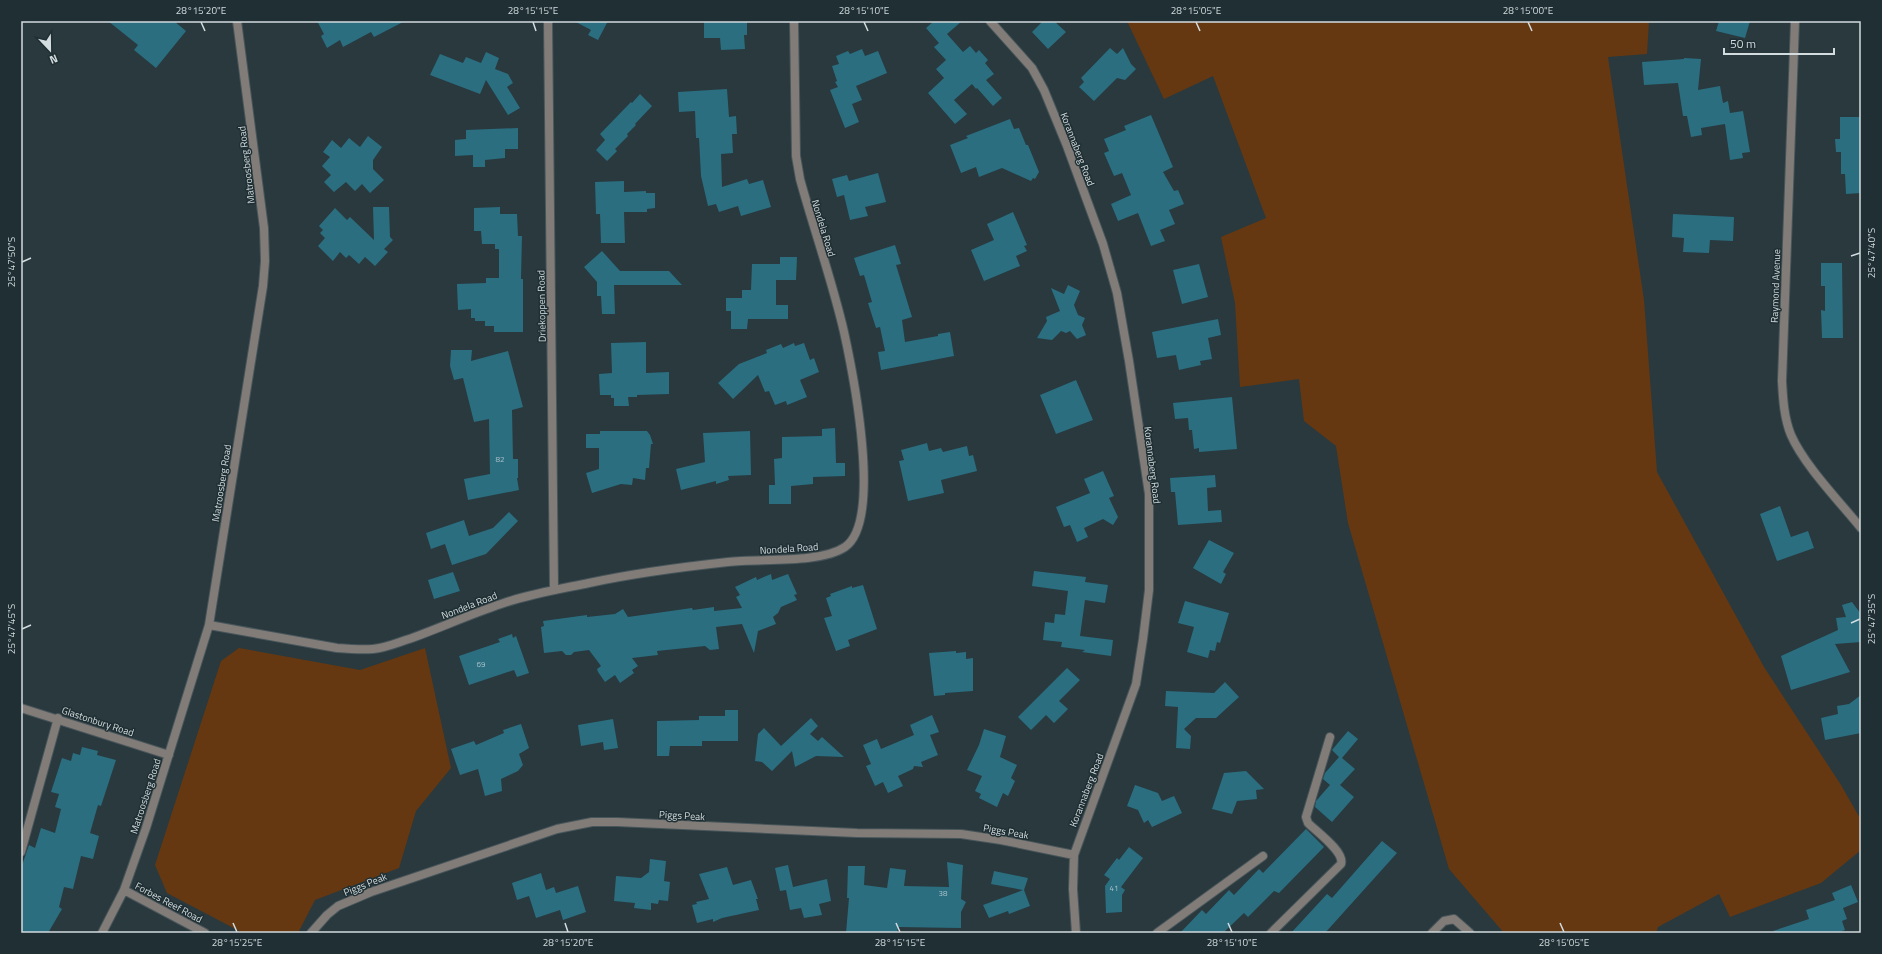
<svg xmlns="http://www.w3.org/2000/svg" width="1882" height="954" font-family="'Titillium Web',sans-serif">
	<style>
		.green { fill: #663811 }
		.building { fill: #2a6e80 }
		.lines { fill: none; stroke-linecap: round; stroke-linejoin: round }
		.street-casing { stroke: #48565b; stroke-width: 10 }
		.street { stroke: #827c78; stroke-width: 8 }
		.ticks { fill: none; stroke: #d3dcdf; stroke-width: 1.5 }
		.labels { text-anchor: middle; stroke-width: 3; stroke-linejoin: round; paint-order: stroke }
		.number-label { font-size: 8px; fill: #a9c0c7 }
		.street-label { font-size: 10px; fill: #d3dcdf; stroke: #1f2f33 }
		.neatline { fill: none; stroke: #d3dcdf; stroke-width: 1.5 }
		.ticks-label { font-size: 10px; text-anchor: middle; fill: #d3dcdf }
	</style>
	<rect width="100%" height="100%" fill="#29393e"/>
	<path class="green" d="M1127 21H1649L1647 54 1608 57 1644 300 1657 472 1764 667 1841 785 1861 820V850L1821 883 1730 917 1719 894 1658 927 1656 933H1504L1449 869 1348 523 1336 446 1304 421 1299 379 1240 387 1235 303 1221 237 1266 218 1213 76 1164 99Z
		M239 648 360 670 425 648 451 768 416 811 399 868 315 900 298 933H243L167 893 155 865 221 661Z"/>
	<path class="building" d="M108 21H174L186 31 156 68 134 50 138 45Z
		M317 21H405L374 37 371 32 343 47 340 40 327 48 321 36 324 34Z
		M574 21H608L598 40 588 35 591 30Z
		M704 21H747V35H744L745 49 721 50 720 38H704Z
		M934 21H962L947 34 963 52 970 46 976 53 979 50 988 60 985 63 994 74 986 80 1002 98 993 106 977 88 976 89 972 84 954 100 967 114 955 124 928 93 944 78 936 69 946 60 934 47 939 43 926 28Z
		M1043 21H1054L1066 32 1048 49 1032 32Z
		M1719 21H1750L1745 38 1716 31Z
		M1110 48 1117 54 1123 48 1131 64 1136 69 1125 80 1117 78 1094 101 1079 87 1084 82 1081 78Z
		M862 49 865 56 878 51 887 73 856 86 862 100 852 104 859 122 845 128 830 90 838 87 835 82 837 81 832 66 839 64 836 56 848 51 850 54Z
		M486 52 499 58 495 69 508 74 513 83 507 87 520 108 508 115 486 80 480 94 430 75 440 54 463 63 466 57 481 63Z
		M1684 58 1701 59 1698 90 1720 86 1723 103 1728 101 1730 113 1743 111 1750 152 1742 153 1743 158 1730 160 1725 124 1701 128 1702 135 1691 137 1687 116H1683L1678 83 1644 85 1642 62 1684 59Z
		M727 89 729 117 736 116 737 134H732L733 153 721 154 722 187 747 179 749 184 763 180 771 207 741 216 738 206 719 212 716 204 708 206 701 176 699 138H696L695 111 679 112 678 92Z
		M640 94 652 106 635 124 636 125 627 134 628 136 615 149 617 151 607 161 596 150 605 140 600 134 631 102 632 103Z
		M1151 115 1173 167 1163 172 1174 191 1178 190 1184 204 1169 210 1175 224 1160 230 1165 241 1151 246 1138 213 1118 221 1111 204 1131 195 1122 173 1114 176 1104 153 1109 151 1104 139 1126 130 1124 126Z
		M1840 117H1861V193L1846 194 1845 174H1841V152H1836L1835 139H1840Z
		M1010 119 1014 129 1019 128 1026 145H1028L1039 172 1035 179 1033 178 1031 181 1002 168 979 177 976 167 961 173 950 145 968 138 966 136Z
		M518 128V149H505V158L485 160V167H473V155L455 156V140L466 139V130Z
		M368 136 382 147 373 160V169L384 180 370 193 362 184 355 191 346 182 334 192 324 182 331 175 322 166 330 157 323 152 332 140 341 148 349 138 360 147Z
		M878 173 886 202 865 207 868 216 850 220 844 195 837 197 832 179 847 175 849 181Z
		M624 181V192L646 191V193H655V208L647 209V212H624L625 243H601L600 214H596L595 182Z
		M373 207H389L390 237 393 240 384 249 388 252 375 266 365 257 359 264 349 255 346 258 340 252 333 261 318 246 325 238 320 233 323 230 319 226 335 208 347 220 350 217 374 240Z
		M500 207V214H517L518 236H522L521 279H523V332H494V326H485V321H475V318H471V309L458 310 457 284 486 283V278H499V249H495V244H482L481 231H474V208Z
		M1013 212 1027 245 1024 246 1027 251 1016 256 1020 266 984 281 971 250 994 240 987 224Z
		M1673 214 1734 217 1733 241 1710 240 1709 253 1683 252 1684 238 1672 237Z
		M895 245 901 264 896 265 912 317 902 320 905 342 938 336V334L950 332 954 356 881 370 878 352 885 351 880 327 876 328 868 303 872 302 864 275 860 276 854 258Z
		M602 251 620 271H669L682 285H614L615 314H602L601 296H597V282L584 267Z
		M780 257H797L796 280H776V305H788V319H748L747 329H731V311H726V298H742V290H751L752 264H780Z
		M1821 263H1842L1843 338H1822L1821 310 1825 311V286H1821Z
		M1199 264 1208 297 1182 304 1173 270Z
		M1068 285 1080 291 1074 305 1078 315 1085 318 1082 325 1086 335 1077 339 1070 331 1066 333 1061 331 1052 340 1037 338 1047 321 1046 317 1060 311 1051 288 1064 294Z
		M1218 319 1221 335 1208 338 1212 359 1200 361 1201 365 1179 370 1176 355 1157 358 1152 332Z
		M646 342V373L669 372V394L637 395V397H628L629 406H614V398H611V395H600L599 374 612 373 611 343Z
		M794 343 795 346 804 343 810 360 814 358 819 372 800 380 807 397 787 405 786 401 775 405 769 391 765 392 758 375 733 399 718 383 739 364 767 353 766 350 781 344 783 348Z
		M451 350H472L471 361 508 351 523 407 512 410 513 459H518V478H517L519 490 468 500 464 479 490 474 489 419 474 422 463 378 454 380 450 366Z
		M1076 380 1093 420 1056 434 1040 395Z
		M1232 397 1237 449 1199 452V448L1194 449 1192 430H1189L1188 418 1175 419 1173 403Z
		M835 428 836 463H845V476L813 477V484L791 486V504H769V485H775L774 459 782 458V437L822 436V429Z
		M600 431H647L650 435 653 444H651L649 468H646L645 480 633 478 632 485 621 484 592 493 586 473 599 469V448H586V434H600Z
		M750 431 751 475 728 476 729 480 716 484V481L681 490 676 469 705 462 703 433Z
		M927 443 929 451 941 448 943 452 967 446 969 456 973 455 977 471 941 480 944 493 908 501 899 461 904 460 901 450Z
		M1103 471 1114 496 1109 498 1118 517 1113 525 1103 519 1084 528 1088 537 1077 542 1070 525 1064 527 1056 507 1090 493 1084 479Z
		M1215 475 1216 487 1207 488 1208 511 1221 510 1222 522 1178 525 1175 492H1171L1170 478Z
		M1780 506 1791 537 1808 531 1814 548 1777 561 1760 514Z
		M509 512 518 521 486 554 452 565 445 544 431 549 426 533 464 520 469 536 493 528Z
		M1209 540 1234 553 1223 572 1226 574 1221 584 1193 568Z
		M1034 571 1086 577 1085 582 1108 585 1105 603 1085 600 1080 636 1113 640 1111 656 1082 652 1085 650 1061 647 1062 642 1043 640 1045 622 1054 623 1055 614 1065 615 1068 591 1032 586Z
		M453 572 460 591 434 599 428 580Z
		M771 574 772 580 788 574 797 594 794 595 797 600 781 607 778 613 773 617 776 624 758 631 754 653 742 624 716 627 719 649 710 650 705 646 657 651 658 655 632 658 638 666 632 670 634 673 620 683 615 675 605 682 598 672 597 669 601 666 589 650 574 652 571 655H566L562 651 544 653 541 627 544 626 543 621 587 615V617L615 614 623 609 628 617 692 608 693 610 714 607V611L742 608 736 597 740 595 735 587 756 577 757 580Z
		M863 585 877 629 848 640 850 646 836 651 824 618 832 616 826 598 831 596 830 594 852 586V588Z
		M1185 601 1229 613 1220 643 1217 642 1215 651 1210 650 1208 658 1187 652 1194 627 1178 623Z
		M1852 602 1861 614V642L1835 644 1850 672 1791 690 1781 656 1838 630 1836 618 1846 617 1842 605Z
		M512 634 513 638 516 636 529 673 517 677 514 670 469 685 459 656 500 642 498 639Z
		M956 651V653L966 652V659L973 658V691L945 693V695L934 696 929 653Z
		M1067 668 1080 680 1059 701 1068 709 1054 723 1046 715 1031 730 1018 717Z
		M1225 682 1239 697 1216 718H1196L1184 729 1191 736 1190 749 1176 748 1178 707 1165 706 1166 691 1214 693Z
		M1861 695V733L1825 740 1821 718 1838 714 1837 706 1849 704Z
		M725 710H738V741H702V746H670L669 756H657V721L699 720V716H725Z
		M932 715 939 732 930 735 938 755 921 762 923 767 914 766 913 769 898 776 903 786 888 793 883 782 875 786 866 766 871 764 863 745 877 739 881 749 914 735 910 725Z
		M811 718 818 726 810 734 818 741 822 737 844 757 816 756 795 767 792 751 772 771 762 762 755 761 758 734 764 728 781 746Z
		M613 719 618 748 604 750 603 742 581 746 578 725Z
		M521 724 529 748 519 754 523 765 518 771 501 779 502 791 485 796 478 769 460 775 451 749 474 741 476 745 504 733 503 730Z
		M984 729 1006 736 1000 757 1017 765 1011 778 1015 781 1008 796 1003 793 997 807 979 798 981 794 975 791 982 776 967 770 979 745Z
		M1348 731 1358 739 1342 758 1355 769 1340 785 1354 797 1332 822 1315 807 1316 801 1330 785 1323 779 1325 773 1339 757 1332 750Z
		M82 747 98 751 97 755 116 760 101 806 98 805 90 833 99 836 93 859 81 856 73 889 64 887 59 907 62 909 48 933H21V868L29 845 35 848 41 828 55 833 61 809 55 807 59 794 51 792 62 758 71 761 73 753 80 755Z
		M1246 771 1264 789 1256 790 1257 799 1237 801 1232 814 1212 809 1224 773Z
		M1135 785 1158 793 1162 801 1174 796 1182 813 1152 827 1148 820 1144 823 1138 810 1127 806Z
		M1306 829 1324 847 1279 893 1274 891 1248 917 1244 913 1223 933H1180L1202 910 1206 914 1229 890 1234 895 1259 869 1263 873Z
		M1382 841 1397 853 1325 933H1291L1327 894 1332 898Z
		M1129 847 1143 858 1121 887 1125 890 1122 895V912L1106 913 1105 886 1110 879 1104 875 1117 858 1119 860Z
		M650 859 666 861 664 881 670 882 668 901 659 900 658 904 651 903V910L634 908 635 903 614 901 616 876 641 878 649 872Z
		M947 862 963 865 961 899 966 902 961 912V928L898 927 897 933H846L849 898H847L848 866H865L864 885 887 888 890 868 906 870 904 886 949 887Z
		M788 865 793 887 827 879 831 901 819 904 822 915 804 918 801 908 790 910 786 890 780 891 775 868Z
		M727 867 733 885 751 880 758 899H756L759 910 722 918 713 922V919L697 923 692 905 697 904 696 902 709 899 699 874Z
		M994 871 1028 878 1024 890 1030 906 1009 914 1008 911 989 918 983 905 1023 890 991 884Z
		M541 873 546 890 554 887 556 893 578 886 586 912 563 920 560 910 536 918 529 896 517 900 512 883Z
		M1851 885 1858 902 1843 908 1847 919 1842 921 1845 930 1837 933H1774L1773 931 1809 919 1806 910 1835 900 1832 893Z"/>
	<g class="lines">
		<defs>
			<path id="street" d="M548 21 554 590
				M990 21 1032 68 1044 90 1067 146 1103 244 1117 293 1129 361 1149 494V590L1143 639 1136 684 1074 855 1073 889 1076 933
				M1795 21 1782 381C1783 399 1784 418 1791 435 1804 465 1840 502 1861 528
				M209 625 337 648C349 649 361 650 373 649 386 648 399 642 412 638 442 627 471 614 501 604 529 594 560 589 589 583 635 573 682 567 728 562 759 558 820 564 845 547 883 521 853 373 844 332 832 280 814 230 800 179L796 156 794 21
				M21 708 169 755
				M21 852 58 718
				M124 890 205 933
				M102 933 124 890 146 828 209 625 263 286 265 261 264 228 237 21
				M311 933 327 915 338 906 371 892 557 829 592 822H617L857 833 961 834 1001 840 1074 855
				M1157 933 1263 856
				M1271 933 1341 864C1345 852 1317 832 1308 823L1306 817 1330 737
				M1432 933 1444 921 1454 919 1470 933"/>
		</defs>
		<use href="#street" class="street-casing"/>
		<use href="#street" class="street"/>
	</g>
	<path class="ticks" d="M201 22 205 31M533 22 536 31M864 22 868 31M1196 22 1200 31M1528 22 1532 31M1851 256 1860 253M22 262 31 258M1851 623 1860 619M22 629 31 625M233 923 237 932M565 923 568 932M896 923 900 932M1228 923 1232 932M1560 923 1564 932"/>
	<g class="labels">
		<g class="number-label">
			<text x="500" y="462">82</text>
			<text x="481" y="667">69</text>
			<text x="1114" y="891">41</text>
			<text x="943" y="896">38</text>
		</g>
		<g class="street-label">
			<text transform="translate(1078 149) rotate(69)" y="4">Korannaberg Road</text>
			<text transform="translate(246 165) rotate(-97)" y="4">Matroosberg Road</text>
			<text transform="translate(824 228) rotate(73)" y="4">Nondela Road</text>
			<text transform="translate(1775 286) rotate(-88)" y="4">Raymond Avenue</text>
			<text transform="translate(541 306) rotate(-91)" y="4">Driekoppen Road</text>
			<text transform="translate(1153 465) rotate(83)" y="4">Korannaberg Road</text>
			<text transform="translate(221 483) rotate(-81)" y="4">Matroosberg Road</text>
			<text transform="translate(789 548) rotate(-4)" y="4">Nondela Road</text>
			<text transform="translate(469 605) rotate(-21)" y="4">Nondela Road</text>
			<text transform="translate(98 721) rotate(18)" y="4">Glastonbury Road</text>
			<text transform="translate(1086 790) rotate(-69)" y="4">Korannaberg Road</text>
			<text transform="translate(145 796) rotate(-72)" y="4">Matroosberg Road</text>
			<text transform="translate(682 815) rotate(3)" y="4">Piggs Peak</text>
			<text transform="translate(1006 831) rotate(10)" y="4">Piggs Peak</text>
			<text transform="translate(365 884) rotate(-22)" y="4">Piggs Peak</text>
			<text transform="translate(169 902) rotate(28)" y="4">Forbes Reef Road</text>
		</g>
	</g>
	<rect width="1882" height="954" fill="none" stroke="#1f2f33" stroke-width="44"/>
	<g transform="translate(50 50) rotate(158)" stroke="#1f2f33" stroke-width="3" paint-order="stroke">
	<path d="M0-3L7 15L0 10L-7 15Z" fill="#d3dcdf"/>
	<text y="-6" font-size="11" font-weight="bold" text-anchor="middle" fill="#d3dcdf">N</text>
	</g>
	<path d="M1724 48v6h110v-6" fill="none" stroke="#d3dcdf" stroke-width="2"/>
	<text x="1730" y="48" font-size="12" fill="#d3dcdf" stroke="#1f2f33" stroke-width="3" paint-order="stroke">50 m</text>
	<rect x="22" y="22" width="1838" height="910" class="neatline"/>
	<g class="ticks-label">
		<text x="201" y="14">28°15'20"E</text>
		<text x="533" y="14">28°15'15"E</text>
		<text x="864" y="14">28°15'10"E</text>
		<text x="1196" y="14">28°15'05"E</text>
		<text x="1528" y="14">28°15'00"E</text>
		<text transform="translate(1871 253) rotate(-90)" y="4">25°47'40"S</text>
		<text transform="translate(11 262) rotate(-90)" y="4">25°47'50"S</text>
		<text transform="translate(1871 619) rotate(-90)" y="4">25°47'35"S</text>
		<text transform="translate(11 629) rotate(-90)" y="4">25°47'45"S</text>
		<text x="237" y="946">28°15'25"E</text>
		<text x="568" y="946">28°15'20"E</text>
		<text x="900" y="946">28°15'15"E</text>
		<text x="1232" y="946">28°15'10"E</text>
		<text x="1564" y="946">28°15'05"E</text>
	</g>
</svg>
